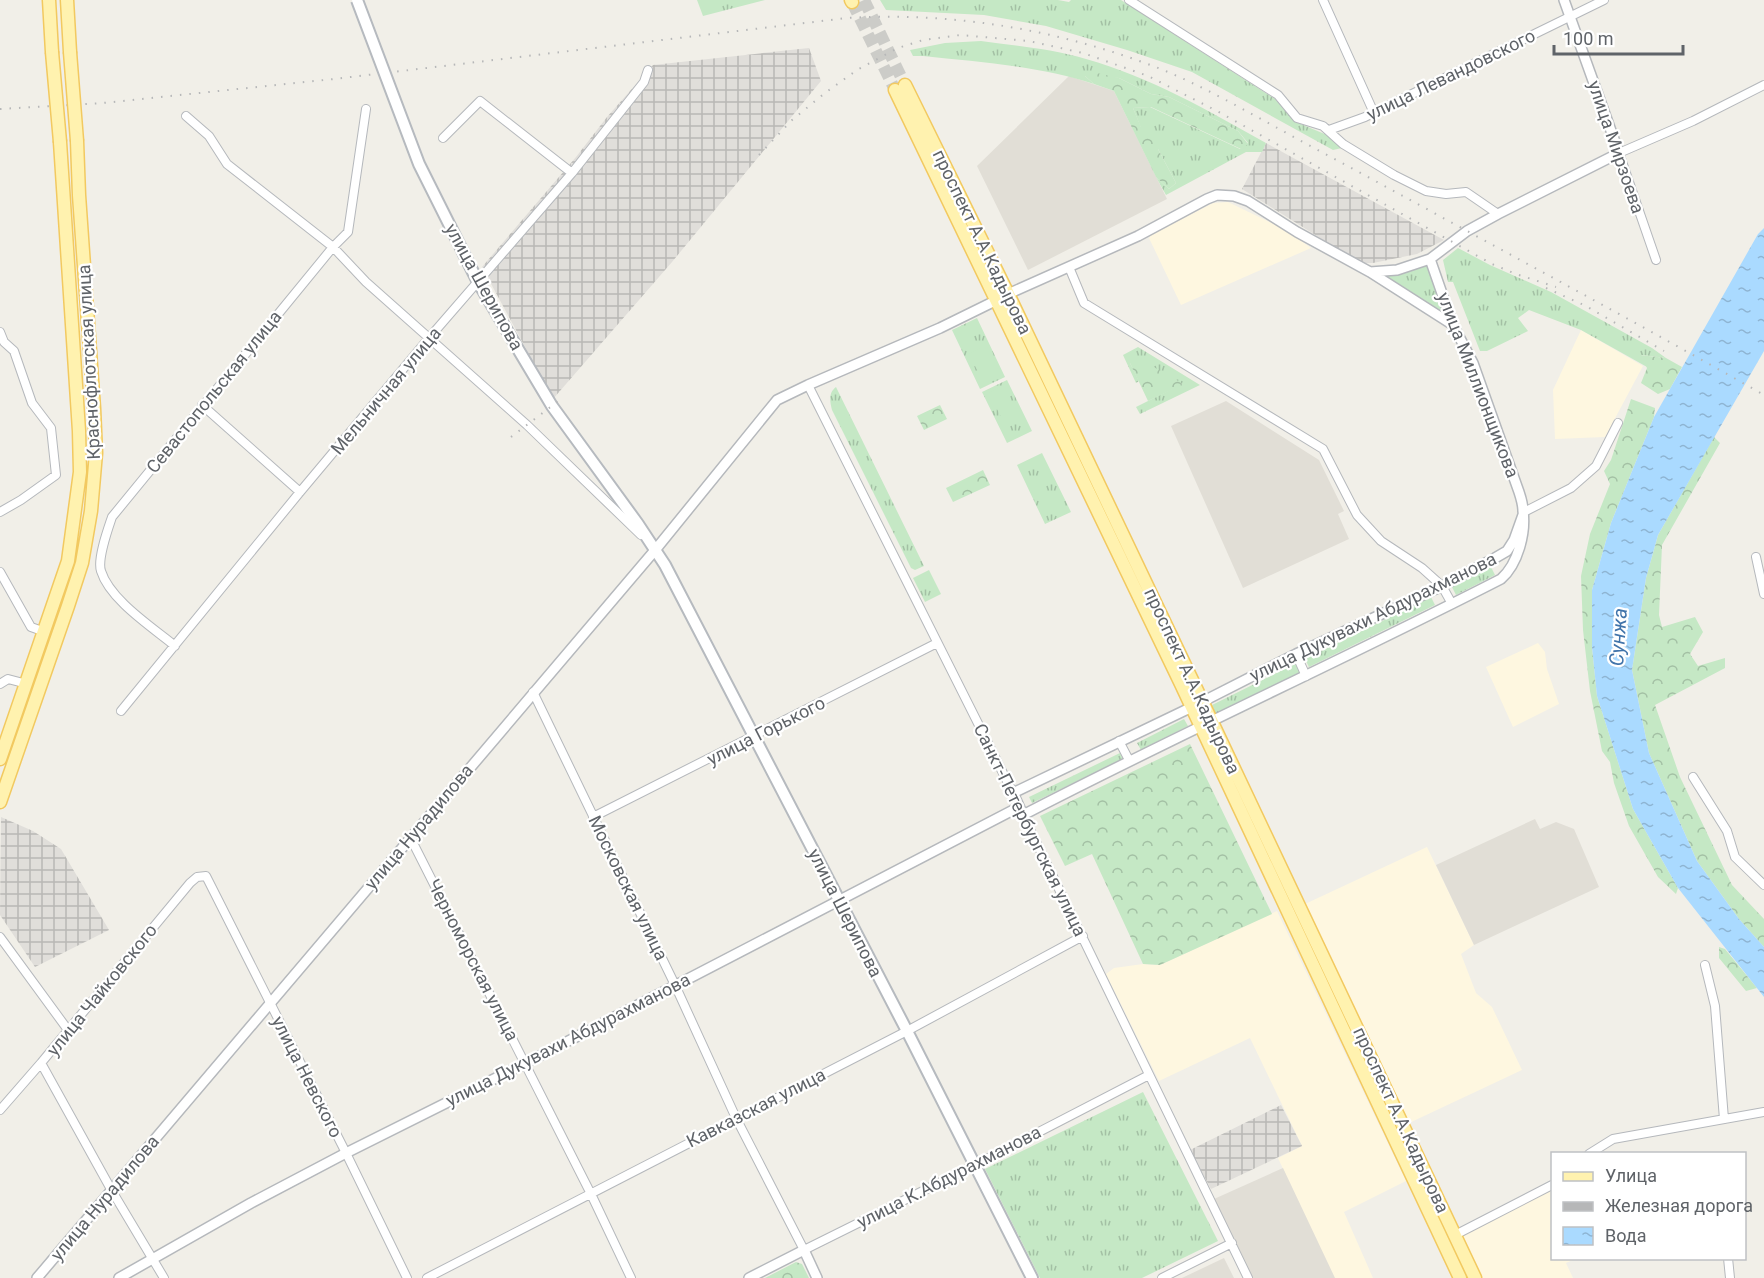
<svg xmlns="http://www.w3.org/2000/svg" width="1764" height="1278" font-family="Roboto,sans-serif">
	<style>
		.commercial { fill: #fef7e0 }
		.industrial { fill: url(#industrial-grid) }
		.education { fill: #e1ded6 }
		.grass { fill: url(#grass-tufts) }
		.forest { fill: url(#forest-crowns) }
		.pitch { fill: #c5e8c5 }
		.water { fill: url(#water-ripples) }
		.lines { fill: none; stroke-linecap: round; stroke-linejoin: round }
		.primary-tunnel { stroke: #ccccc8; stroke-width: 12; stroke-dasharray: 12 6; stroke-linecap: butt }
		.minor-casing { stroke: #b5b8bc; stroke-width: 10 }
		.tertiary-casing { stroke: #b5b8bc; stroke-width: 12 }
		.secondary-casing { stroke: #b6babf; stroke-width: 14 }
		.primary-casing { stroke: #f2c960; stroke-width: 15 }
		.minor { stroke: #fff; stroke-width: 8 }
		.tertiary { stroke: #fff; stroke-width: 9 }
		.secondary { stroke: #fff; stroke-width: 10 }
		.primary { stroke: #fff2af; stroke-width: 12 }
		.rail { stroke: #b6b7b8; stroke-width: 2; stroke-dasharray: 1.5 8; stroke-linecap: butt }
		.secondary-bridge-casing { stroke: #b6babf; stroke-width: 14; stroke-linecap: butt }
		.primary-bridge-casing { stroke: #f2c960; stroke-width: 15; stroke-linecap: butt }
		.secondary-bridge { stroke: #fff; stroke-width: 10 }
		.primary-bridge { stroke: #fff2af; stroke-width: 12 }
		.labels { text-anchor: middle; stroke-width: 4.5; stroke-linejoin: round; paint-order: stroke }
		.street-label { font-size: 18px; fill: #5f6368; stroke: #fff }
		.water-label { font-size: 20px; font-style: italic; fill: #4174aa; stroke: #fff }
	</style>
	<defs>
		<pattern id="industrial-grid" width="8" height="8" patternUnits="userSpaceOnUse" patternTransform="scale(1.5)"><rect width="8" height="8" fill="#e0deda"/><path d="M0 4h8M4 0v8" fill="none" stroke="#b9b8b5"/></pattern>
		<pattern id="grass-tufts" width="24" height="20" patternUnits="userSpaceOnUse" patternTransform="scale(1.5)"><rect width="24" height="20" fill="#c5e8c5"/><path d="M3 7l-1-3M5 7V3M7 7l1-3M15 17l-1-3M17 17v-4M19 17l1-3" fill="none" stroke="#a3c0a4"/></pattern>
		<pattern id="forest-crowns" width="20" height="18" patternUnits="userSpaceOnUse" patternTransform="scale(1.5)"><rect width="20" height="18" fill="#c5e8c5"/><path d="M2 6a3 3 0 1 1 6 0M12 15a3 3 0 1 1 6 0" fill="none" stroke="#a3c0a4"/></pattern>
		<pattern id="water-ripples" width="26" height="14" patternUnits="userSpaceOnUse" patternTransform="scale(1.5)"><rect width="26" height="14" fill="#aadaff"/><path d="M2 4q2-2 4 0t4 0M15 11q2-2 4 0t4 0" fill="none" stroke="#8eb4d2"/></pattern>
	</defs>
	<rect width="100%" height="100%" fill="#f1efe8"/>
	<path class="commercial" d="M1228 202 1286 230 1311 248 1181 305 1149 238 1151 235 1213 203Z
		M1581 330 1643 366 1605 437 1555 439 1553 390Z
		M1538 643 1545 652 1547 669 1559 704 1513 727 1486 667Z
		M1427 847 1474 945 1461 954 1476 993 1492 1007 1522 1070 1407 1124 1305 904Z
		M1277 911 1406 1181 1344 1212 1373 1278H1334L1278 1158 1302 1146 1250 1038 1159 1081 1106 974 1114 968 1143 964 1160 965Z
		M1552 1188V1258L1575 1259 1566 1263 1573 1278H1481L1461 1236Z"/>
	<path class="industrial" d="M809 48 821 81 672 262 553 399 482 267 576 157 607 117 653 65Z
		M1266 143 1444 240 1417 254 1373 263H1360L1242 189Z
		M1 817 33 831 61 849 109 930 35 967 0 915Z
		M1281 1105 1302 1146 1211 1189 1190 1150Z"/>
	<path class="education" d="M1069 76 1114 91 1167 199 1028 270 977 166Z
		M1226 401 1319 460 1344 511 1338 514 1349 539 1243 588 1171 426Z
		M1535 819 1540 829 1556 822 1574 829 1599 887 1474 945 1436 865Z
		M1283 1168 1335 1278H1252L1214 1199Z
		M1224 1258 1234 1278H1182Z"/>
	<path class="grass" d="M697 0H765L703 16Z
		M880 0H1058L1069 2 1071 0H1121L1275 99 1296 122 1327 135 1342 148 1333 150 1192 72 1127 50 1046 26 984 15 886 10Z
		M981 41C1017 46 1052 49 1086 59 1150 77 1209 111 1266 143L1262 152H1246L1166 195 1156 177 1169 189 1176 183 1158 149 1141 128 1133 108 1150 107 1240 149 1248 143 1238 131 1169 97 1151 94 1119 78 1085 76 1094 84C1039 66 979 62 923 56H913L910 50 945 43Z
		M1458 248 1490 265 1551 292 1652 348 1666 358 1641 355 1647 367 1581 330 1529 310 1518 318 1528 331 1487 351H1480L1453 282H1448L1443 260Z
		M1430 259 1453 325 1370 272Z
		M977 318 1005 377 980 389 952 330Z
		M1138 347 1200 385 1140 414 1136 407 1182 384 1130 363 1139 381 1136 383 1123 355Z
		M1007 380 1032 431 1007 443 982 392Z
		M836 387 924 566 915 570 911 568 832 410C830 402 828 393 836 387Z
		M1042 453 1071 512 1045 524 1017 465Z
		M1491 567 1495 575 1456 595 1452 587Z
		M929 570 941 594 925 602 913 578Z
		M1431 597 1435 605 1309 667 1305 659Z
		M1295 664 1300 673 1216 714 1212 705Z
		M1184 719 1188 726 1141 750 1137 743Z
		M1120 753 1123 759 1032 803 1029 797Z
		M1143 1092 1218 1241 1142 1278H1040L985 1169Z"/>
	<path class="forest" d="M1088 71 1119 78 1151 94 1169 97 1238 131 1248 144 1241 149 1151 107 1133 108 1141 127H1146L1162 134 1158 149 1176 183 1169 189 1156 177 1114 91 1094 84 1085 76Z
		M1640 355 1666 358 1682 367 1670 389 1658 394 1641 383 1647 368Z
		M1138 358 1180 382 1182 385 1148 401 1130 363Z
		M1631 399 1655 408 1654 417 1611 523 1592 590V647L1597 696 1633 809 1678 888 1676 894 1658 877 1629 826 1614 783 1610 762 1602 751 1590 691 1583 630 1581 576 1590 534 1610 484 1604 471 1611 460Z
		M940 405 947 419 924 430 917 416Z
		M1714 437 1720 443 1662 545 1659 615 1662 627 1695 617 1703 632 1690 654 1698 666 1725 658V668L1655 705 1680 777 1732 885 1764 919V947L1739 919 1697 861 1649 753 1632 670 1646 578 1658 535Z
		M983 470 990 485 953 502 946 488Z
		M1190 744 1272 914 1160 965 1143 964 1092 854 1065 866 1040 816Z
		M1719 947 1725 949 1757 988 1746 991 1719 958Z
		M796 1262 802 1264 809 1278H765Z"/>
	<path class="pitch" d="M983 347 997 375 983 382 969 354Z
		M1001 387 1014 413 1002 419 989 393Z"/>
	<path class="water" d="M1764 228V351L1658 535 1646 578 1632 670 1649 753 1697 861 1739 919 1764 947V997L1678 888 1633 809 1597 696 1592 647V590L1611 523 1654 417 1758 234Z"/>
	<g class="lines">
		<path class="primary-tunnel" d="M864 0 905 85
			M852 2 895 90"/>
		<defs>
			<path id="minor" d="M1129 0 1278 95 1297 118 1323 126 1343 144 1394 175 1426 191 1446 194 1466 192 1498 214
				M1323 0 1374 113
				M366 109 348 232 333 247 366 282 527 425 641 535
				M1329 130 1365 117 1604 0
				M443 138 480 101 572 173
				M1656 260 1619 153 1693 121 1764 85
				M1069 267 1084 303 1323 449 1357 515 1381 541 1422 568 1442 586 1452 604
				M0 332 4 342 14 351 32 403 51 428 56 475 21 500 0 512
				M808 385 1013 793
				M202 405 300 492
				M1524 512 1571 488 1596 466 1618 423
				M1756 557 1764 594
				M0 572 31 627 45 632
				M175 646C152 627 110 600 101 571 97 559 108 529 112 517L333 247 227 164 209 136 186 116
				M1296 654 1306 676
				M0 684 8 679 27 684
				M533 692 675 985 736 1118 804 1250 975 1165 1149 1075
				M121 711 300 492 429 338 572 173 644 82 648 70
				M1119 741 1129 760
				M1693 777 1727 831 1735 857 1764 885
				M1023 815 1248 1278
				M593 817 937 643
				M410 837 591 1194 631 1278
				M0 937 68 1030
				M1705 965 1715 1006 1724 1119
				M41 1063 112 1191 164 1278
				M0 1110 41 1063 190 883 197 877 206 876 346 1153 407 1278
				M1589 1154 1613 1139 1764 1112
				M1455 1235 1552 1185
				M1728 1258 1730 1278
				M427 1278 907 1031 1083 936
				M1162 1278 1232 1243"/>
			<path id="tertiary" d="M1430 259 1453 325 1473 363 1519 492C1521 498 1523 505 1523 511 1526 533 1518 564 1501 579 1343 660 1181 733 1023 815L1013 793 1192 707 1296 654 1442 586 1495 558 1507 551 1514 540 1524 512
				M1370 272 1397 270 1430 259 1467 231 1498 214 1619 153 1564 0
				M1008 294 1138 236 1207 199 1217 195 1234 196 1248 201 1297 232 1370 272 1453 325
				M37 1278 656 549 777 400 808 385 940 328 997 300
				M119 1278 251 1203 346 1153 526 1063 1019 807
				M749 1278 804 1250 817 1278"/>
			<path id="secondary" d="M464 254 478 282 552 406 638 524 665 565 907 1031 1032 1278"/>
			<path id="primary" d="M49 0 52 52
				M67 0 70 52
				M851 0 852 2
				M905 85 1008 294 1202 701 1475 1278
				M895 90 1181 684 1460 1278
				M0 759 68 561 80 472 79 431 60 142
				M0 802 68 606 82 563 91 511 96 453 94 408 79 195 77 141"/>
		</defs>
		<use href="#minor" class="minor-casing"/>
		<use href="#tertiary" class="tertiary-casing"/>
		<use href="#secondary" class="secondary-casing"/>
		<use href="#primary" class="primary-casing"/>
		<use href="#minor" class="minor"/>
		<use href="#tertiary" class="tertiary"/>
		<use href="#secondary" class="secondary"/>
		<use href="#primary" class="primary"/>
		<path class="rail" d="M0 109 103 103 334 79 847 18C949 12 1049 28 1145 63 1192 80 1237 106 1281 130 1325 154 1370 178 1414 202 1531 266 1648 329 1764 395
			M759 155 792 120 825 93 857 70 898 48 923 40 960 35 1029 41 1083 53 1148 76 1217 111 1492 264 1516 274 1556 287
			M1546 288 1586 306 1664 351
			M511 437 561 399"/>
		<defs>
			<path id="secondary-bridge" d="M357 0 419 164 464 254"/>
			<path id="primary-bridge" d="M52 52 60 142
				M70 52 77 141"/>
		</defs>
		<use href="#secondary-bridge" class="secondary-bridge-casing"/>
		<use href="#primary-bridge" class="primary-bridge-casing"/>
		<use href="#secondary-bridge" class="secondary-bridge"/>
		<use href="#primary-bridge" class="primary-bridge"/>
	</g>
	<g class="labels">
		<g class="street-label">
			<text transform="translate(1451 75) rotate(-26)" y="6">улица Левандовского</text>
			<text transform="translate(1616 147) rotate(71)" y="6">улица Мирзоева</text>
			<text transform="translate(982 242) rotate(64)" y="6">проспект А.А.Кадырова</text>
			<text transform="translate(484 287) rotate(61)" y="6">улица Шерипова</text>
			<text transform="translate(89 362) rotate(-93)" y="6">Краснофлотская улица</text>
			<text transform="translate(1478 385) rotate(69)" y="6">улица Миллионщикова</text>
			<text transform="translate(386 391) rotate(-50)" y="6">Мельничная улица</text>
			<text transform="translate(214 392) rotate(-51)" y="6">Севастопольская улица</text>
			<text transform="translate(1373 617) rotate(-26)" y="6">улица Дукувахи Абдурахманова</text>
			<text transform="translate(1192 681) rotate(65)" y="6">проспект А.А.Кадырова</text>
			<text transform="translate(766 731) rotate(-27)" y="6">улица Горького</text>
			<text transform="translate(419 827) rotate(-50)" y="6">улица Нурадилова</text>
			<text transform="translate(1030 830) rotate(64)" y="6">Санкт-Петербургская улица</text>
			<text transform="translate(628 888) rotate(64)" y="6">Московская улица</text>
			<text transform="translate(845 913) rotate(63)" y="6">улица Шерипова</text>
			<text transform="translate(473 960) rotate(63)" y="6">Черноморская улица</text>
			<text transform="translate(102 990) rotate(-51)" y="6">улица Чайковского</text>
			<text transform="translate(568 1040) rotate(-27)" y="6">улица Дукувахи Абдурахманова</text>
			<text transform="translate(307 1077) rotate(63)" y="6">улица Невского</text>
			<text transform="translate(756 1108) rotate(-27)" y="6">Кавказская улица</text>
			<text transform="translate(1401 1120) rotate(65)" y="6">проспект А.А.Кадырова</text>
			<text transform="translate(949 1177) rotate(-27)" y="6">улица К.Абдурахманова</text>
			<text transform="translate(105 1198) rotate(-50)" y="6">улица Нурадилова</text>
		</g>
		<g class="water-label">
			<text transform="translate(1618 637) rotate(-86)" y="7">Сунжа</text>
		</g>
	</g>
	<rect x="1551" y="1152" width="195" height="108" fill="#ffffff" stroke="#bfc1c3" stroke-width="1.5"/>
	<rect x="1563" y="1172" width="30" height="9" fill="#fff2af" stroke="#bfc1c3" stroke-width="1.5"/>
	<text x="1605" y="1182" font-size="18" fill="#5f6368">Улица</text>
	<rect x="1563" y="1202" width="30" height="9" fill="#b6b7b8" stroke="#bfc1c3" stroke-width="1.5"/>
	<text x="1605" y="1212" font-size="18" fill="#5f6368">Железная дорога</text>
	<rect x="1563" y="1227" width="30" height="18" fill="url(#water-ripples)" stroke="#bfc1c3" stroke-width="1.5"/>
	<text x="1605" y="1242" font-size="18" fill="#5f6368">Вода</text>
	<path d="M1554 45v9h129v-9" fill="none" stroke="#5f6368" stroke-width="3"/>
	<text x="1563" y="45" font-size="18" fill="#5f6368" stroke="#ffffff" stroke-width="4.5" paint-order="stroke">100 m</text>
</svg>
